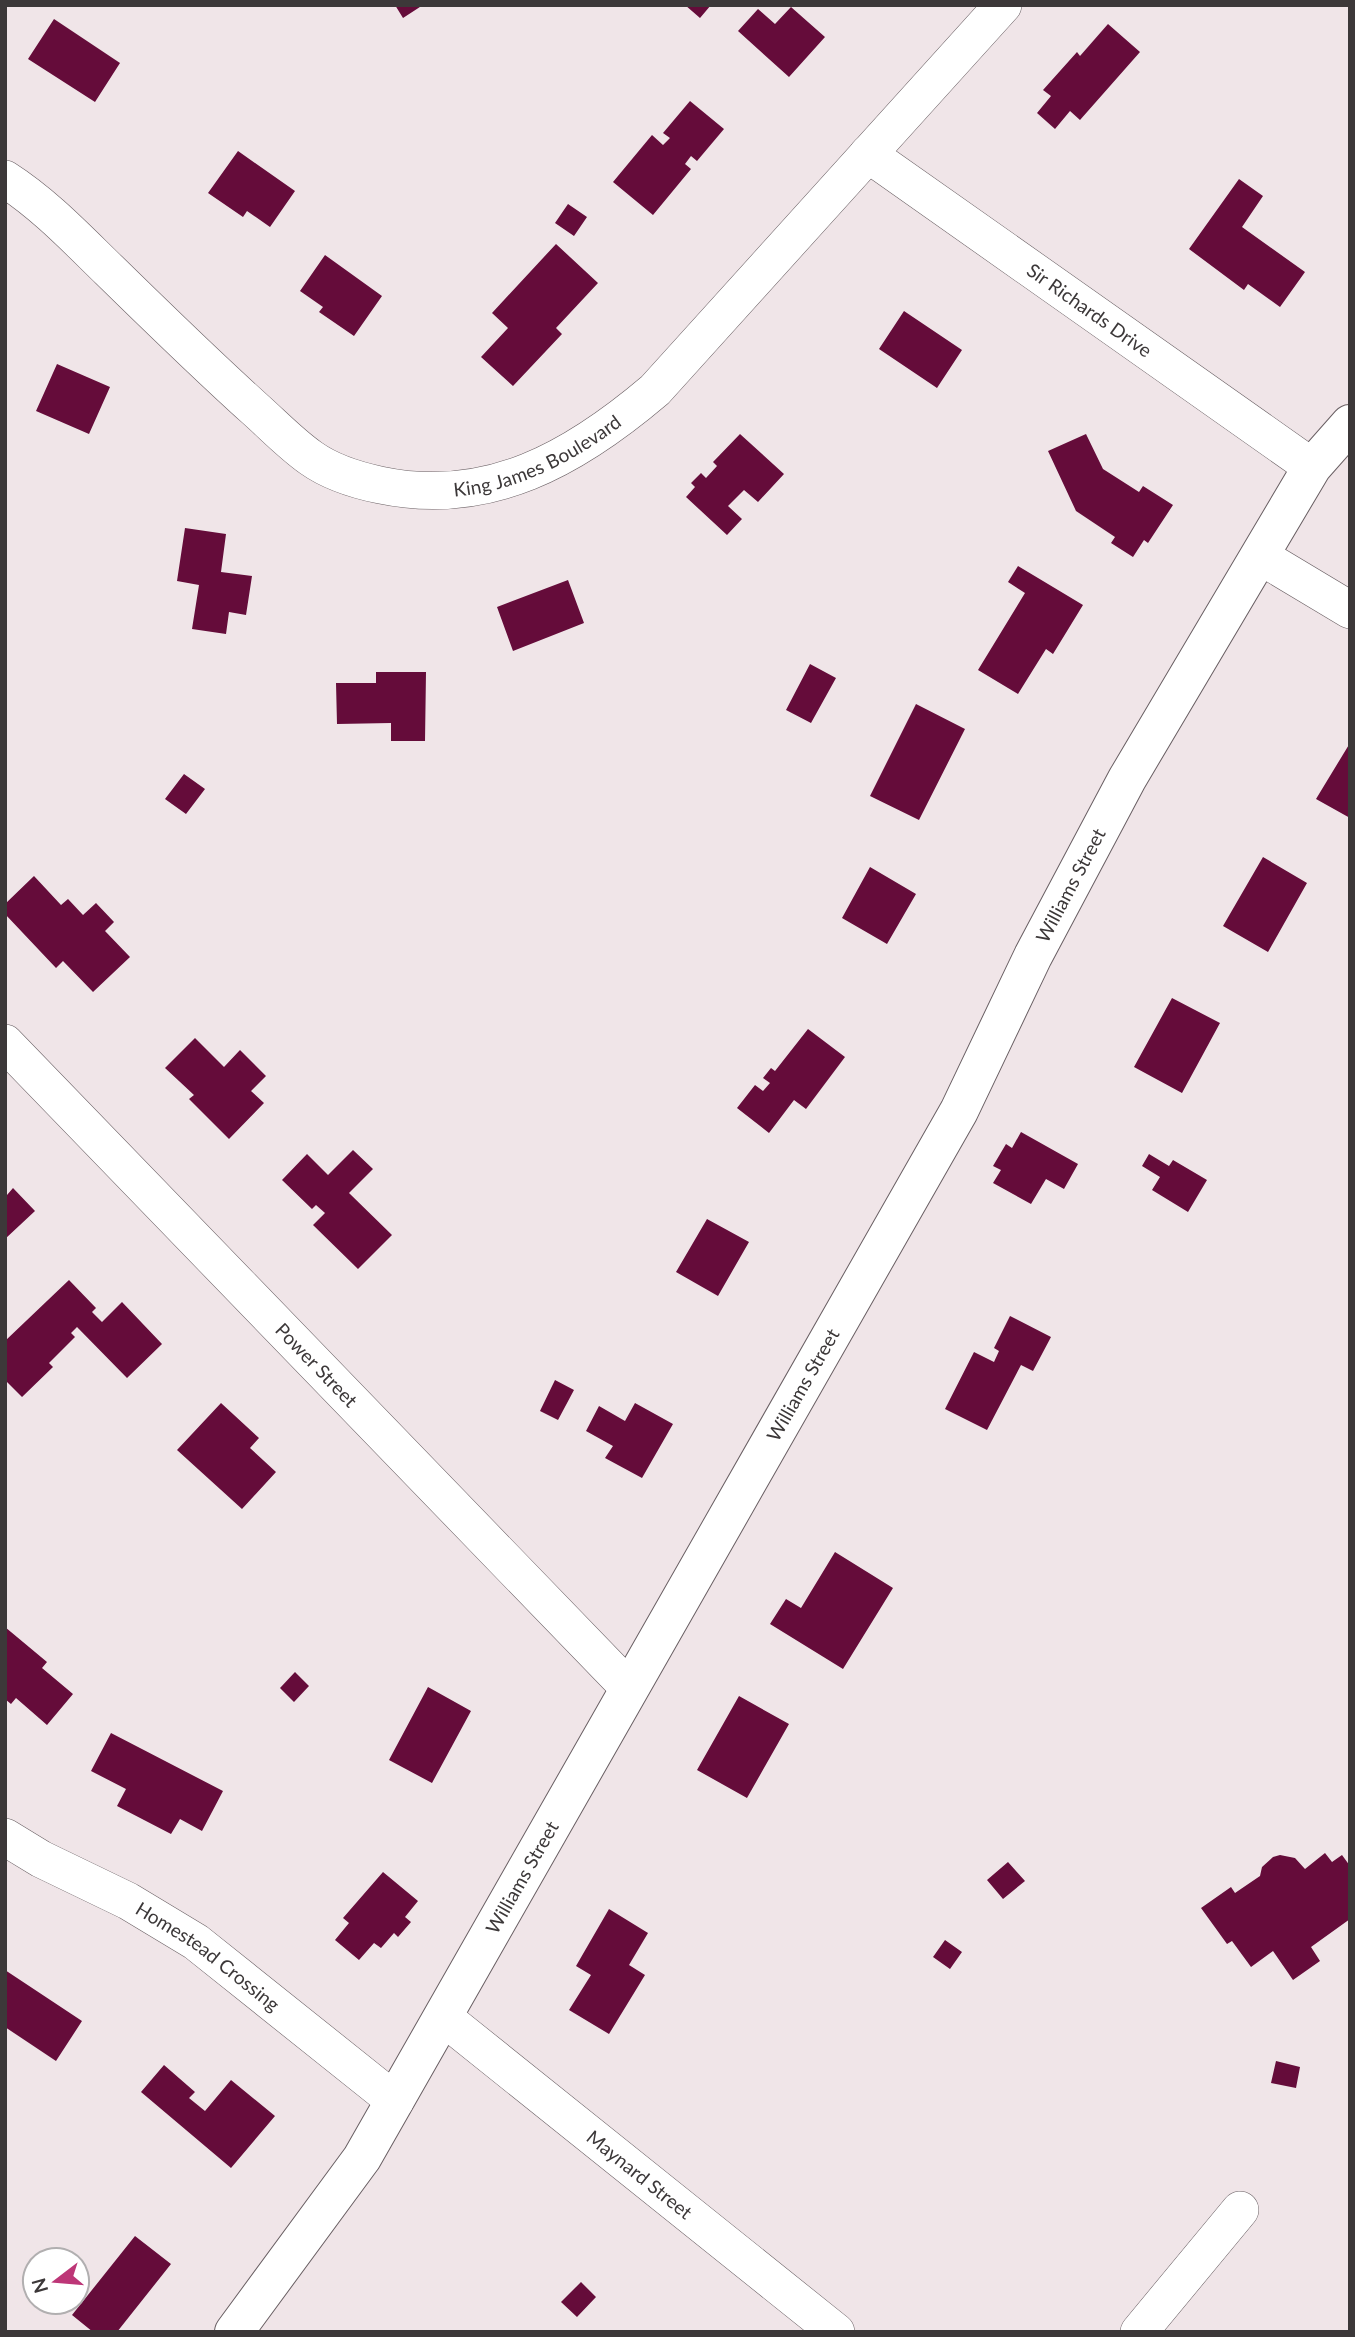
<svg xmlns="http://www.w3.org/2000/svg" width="1355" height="2337" font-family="Lato,sans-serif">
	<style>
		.building { fill: #650c3a }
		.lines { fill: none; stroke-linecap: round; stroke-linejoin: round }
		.minor-casing { stroke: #695f63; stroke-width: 38 }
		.tertiary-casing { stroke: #695f63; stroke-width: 40 }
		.minor { stroke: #fff; stroke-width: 37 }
		.tertiary { stroke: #fff; stroke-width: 38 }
		.labels { text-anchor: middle; stroke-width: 7; stroke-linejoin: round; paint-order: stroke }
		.street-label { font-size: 19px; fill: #3c3839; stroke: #fff }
	</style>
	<rect width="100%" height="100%" fill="#f0e5e8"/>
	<path class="building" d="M395 5H423L403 18Z
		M685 5H711L700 18Z
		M791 7 825 37 789 77 738 31 758 9 775 24Z
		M54 19 120 63 95 102 28 59Z
		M1108 24 1140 52 1080 120 1070 111 1055 129 1037 113 1051 96 1043 90 1077 52 1080 56Z
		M690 101 724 129 697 161 691 156 685 164 691 169 653 215 613 182 652 135 663 145 670 138 663 133Z
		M238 151 295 191 270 227 247 211 243 217 208 193Z
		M1239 179 1263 196 1242 227 1305 272 1280 307 1248 284 1244 290 1189 249Z
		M568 204 587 217 574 236 555 223Z
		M556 244 598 283 556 328 562 334 513 386 481 357 508 328 492 313Z
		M325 255 382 296 354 336 319 312 323 307 300 291Z
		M904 311 962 350 937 388 879 349Z
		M57 364 110 387 89 434 36 411Z
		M740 434 784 474 758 502 744 490 728 506 742 519 727 535 686 497 695 487 691 483 701 473 706 478 717 466 713 462Z
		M1086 434 1103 469 1139 492 1143 486 1173 505 1148 543 1144 540 1133 557 1111 543 1115 537 1076 511 1048 451Z
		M185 528 226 534 221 572 252 576 246 615 229 612 226 634 192 629 199 585 177 581Z
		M1018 566 1083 605 1053 654 1046 649 1018 694 978 670 1025 593 1008 582Z
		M568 580 584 623 513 651 497 607Z
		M810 664 836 678 811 723 786 710Z
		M376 672H426L425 741H391V723L337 724 336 683H376Z
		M916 704 965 729 919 820 870 796Z
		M1350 743V818L1316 799Z
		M184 774 205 789 186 814 165 799Z
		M1263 857 1307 883 1268 952 1223 926Z
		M870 867 916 894 887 944 842 918Z
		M34 876 61 905 68 899 83 915 96 903 114 922 105 931 130 957 93 992 63 961 56 968 5 914V904Z
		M1172 998 1220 1023 1182 1093 1134 1067Z
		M808 1029 845 1057 806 1109 794 1100 769 1133 737 1108 755 1085 763 1091 770 1083 763 1078 771 1068 775 1071Z
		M195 1038 224 1067 240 1050 266 1076 251 1091 264 1103 229 1139 189 1099 194 1095 165 1068Z
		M1021 1132 1078 1164 1064 1189 1046 1179 1031 1204 993 1183 1001 1170 993 1166 1006 1144 1012 1148Z
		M353 1150 373 1169 349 1193 392 1235 358 1269 313 1225 325 1213 316 1205 312 1209 282 1180 307 1154 328 1175Z
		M1149 1154 1169 1166 1173 1160 1207 1180 1188 1212 1152 1190 1160 1177 1142 1166Z
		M13 1188 35 1211 5 1239V1193L7 1195Z
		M707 1219 749 1242 718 1296 676 1272Z
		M69 1280 96 1308 92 1312 102 1322 122 1302 162 1344 127 1378 77 1327 71 1333 75 1337 49 1363 53 1367 22 1397 5 1380V1341Z
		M1010 1316 1051 1337 1033 1371 1021 1365 987 1430 945 1409 974 1352 994 1362 999 1351 994 1348Z
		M555 1380 574 1390 558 1420 540 1411Z
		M221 1403 259 1438 250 1448 276 1472 242 1509 177 1450Z
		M635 1403 673 1424 642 1478 605 1458 613 1446 586 1431 599 1406 625 1421Z
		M835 1552 893 1588 843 1669 770 1624 786 1599 801 1608Z
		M5 1627 47 1662 42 1668 73 1694 47 1725 16 1698 11 1704 5 1699Z
		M295 1672 309 1686 294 1702 280 1688Z
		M428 1687 471 1711 432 1783 389 1760Z
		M739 1696 789 1724 747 1798 697 1770Z
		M111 1733 223 1791 202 1831 180 1819 171 1834 117 1806 126 1789 91 1771Z
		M1325 1853 1332 1862 1342 1855 1350 1866V1919L1311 1947 1320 1961 1293 1980 1273 1951 1251 1967 1232 1941 1227 1944 1201 1908 1231 1887 1235 1893 1260 1876 1262 1867 1273 1857 1280 1855 1295 1858 1305 1869Z
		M1008 1862 1025 1881 1003 1899 987 1880Z
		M383 1872 418 1901 405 1917 411 1922 398 1937 394 1933 381 1948 374 1943 359 1960 335 1940 349 1923 343 1918Z
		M609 1909 648 1933 629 1965 645 1975 609 2034 569 2010 591 1975 576 1966Z
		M945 1940 962 1952 950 1969 933 1957Z
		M5 1970 82 2021 56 2061 5 2027Z
		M1276 2061 1300 2067 1296 2088 1271 2083Z
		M164 2065 195 2092 189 2098 205 2111 231 2080 275 2116 231 2168 141 2092Z
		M135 2236 171 2264 117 2332H93L72 2315Z
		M581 2282 596 2297 577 2317 561 2302Z"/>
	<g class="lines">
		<defs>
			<g id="minor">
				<path id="s1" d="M868 154 1312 467"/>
				<path id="s2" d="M5 179C44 204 76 238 109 270 157 317 205 364 255 409 273 425 291 444 311 458 332 473 356 480 380 485 489 508 575 458 655 390L1003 5"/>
				<path d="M1260 556 1350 610"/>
				<path id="s3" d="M5 1043 628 1687"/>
				<path id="s4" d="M5 1837 41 1859 128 1901 196 1942 395 2101"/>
				<path id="s5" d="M443 2017 836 2332"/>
				<path d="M1139 2332 1240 2210"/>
			</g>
			<g id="tertiary">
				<path id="s6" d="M234 2332 362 2158 959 1111 1033 956 1127 779 1312 467 1350 424"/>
			</g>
		</defs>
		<use href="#minor" class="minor-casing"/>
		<use href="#tertiary" class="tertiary-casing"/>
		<use href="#minor" class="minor"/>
		<use href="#tertiary" class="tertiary"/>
	</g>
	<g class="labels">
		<g class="street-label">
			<text dy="7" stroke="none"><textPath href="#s1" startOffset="271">Sir Richards Drive</textPath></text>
			<text dy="7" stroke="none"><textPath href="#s2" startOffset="654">King James Boulevard</textPath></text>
			<text dy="7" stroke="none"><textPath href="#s6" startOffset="1673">Williams Street</textPath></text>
			<text dy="7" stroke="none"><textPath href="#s3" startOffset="448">Power Street</textPath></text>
			<text dy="7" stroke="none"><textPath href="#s6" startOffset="1106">Williams Street</textPath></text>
			<text dy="7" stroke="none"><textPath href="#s6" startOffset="539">Williams Street</textPath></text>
			<text dy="7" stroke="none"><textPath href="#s4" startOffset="236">Homestead Crossing</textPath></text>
			<text dy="7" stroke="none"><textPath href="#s5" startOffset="252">Maynard Street</textPath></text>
		</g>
	</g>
	<rect width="1355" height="2337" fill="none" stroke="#3c3839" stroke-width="14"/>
	<g transform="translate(56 2281) rotate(254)"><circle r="33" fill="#ffffff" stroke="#b1afb0" stroke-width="2"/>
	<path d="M0-5L12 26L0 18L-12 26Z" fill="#bd3677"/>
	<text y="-10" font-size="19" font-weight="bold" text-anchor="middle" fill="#3c3839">N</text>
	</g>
</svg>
